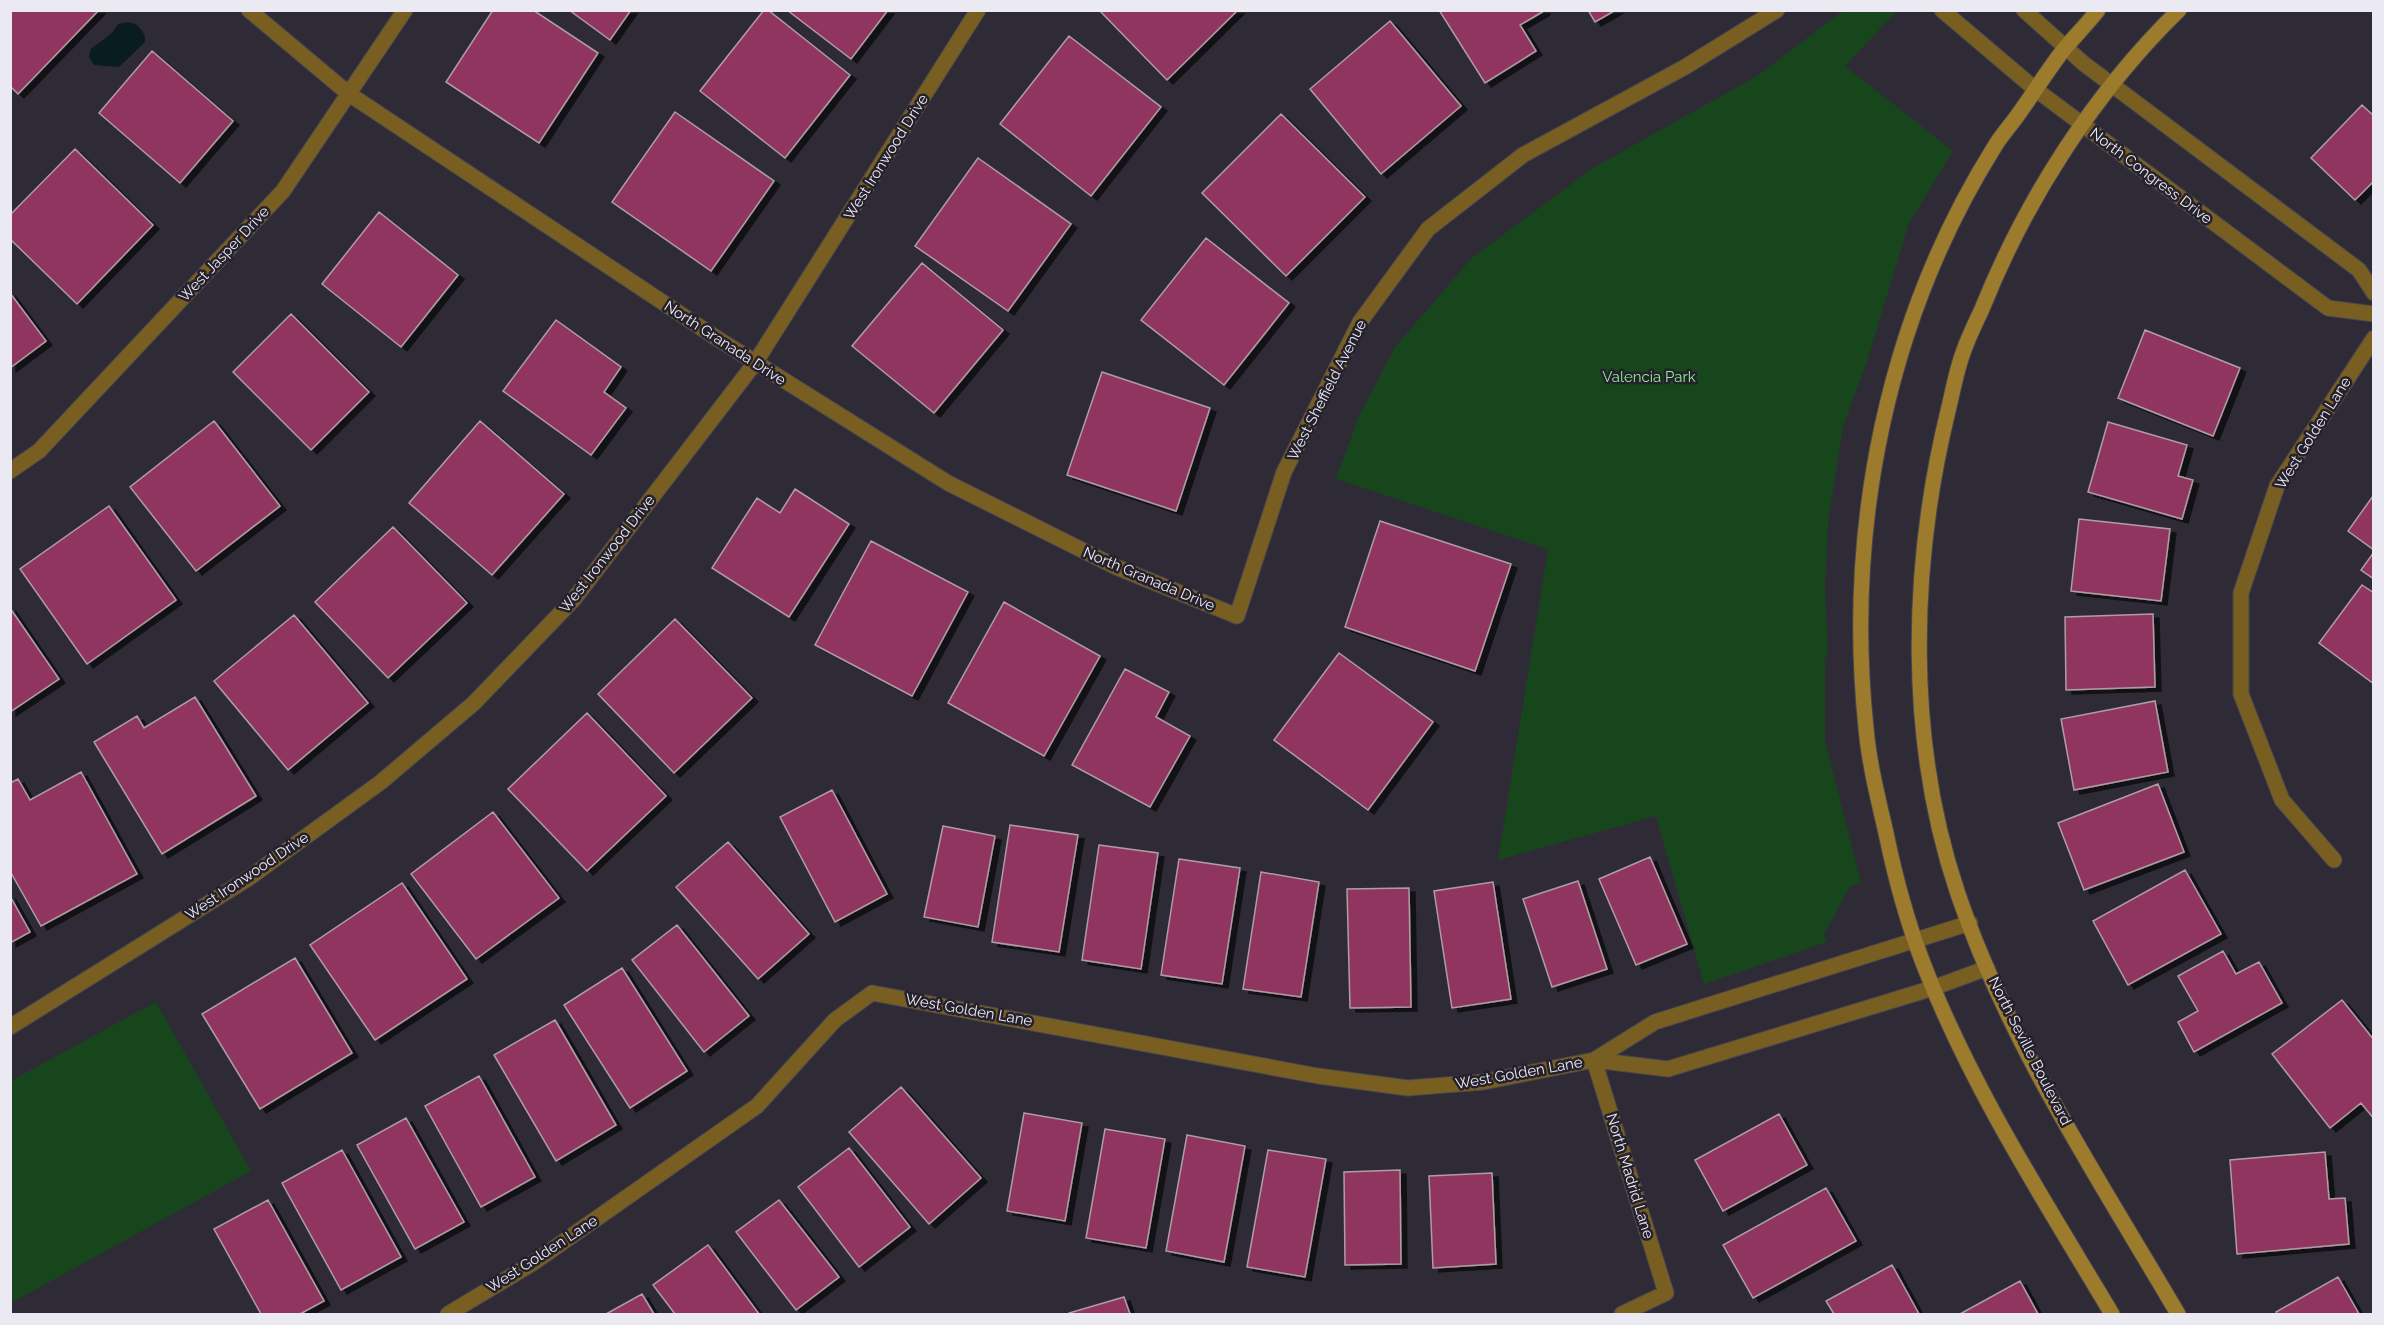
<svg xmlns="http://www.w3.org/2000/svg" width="2384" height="1325" font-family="Raleway,sans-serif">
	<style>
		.green { fill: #18461c }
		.water { fill: #091c1f }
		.building { fill: #8f3660; stroke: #af9da4; stroke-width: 1.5; filter: url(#shadow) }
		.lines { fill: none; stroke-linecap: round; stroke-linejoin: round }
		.street-casing { stroke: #484651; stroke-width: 17 }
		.secondary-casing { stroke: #484651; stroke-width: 17 }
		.street { stroke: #785e21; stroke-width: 15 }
		.secondary { stroke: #9c7b2d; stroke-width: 15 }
		.labels { text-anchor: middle; stroke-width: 5; stroke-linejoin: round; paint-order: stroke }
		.street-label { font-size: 15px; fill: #ebe9f1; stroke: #24212d }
		.park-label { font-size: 15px; fill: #8df091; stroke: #24212d }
	</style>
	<defs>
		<filter id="shadow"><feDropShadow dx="6" dy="4" stdDeviation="0" flood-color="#0009"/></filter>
	</defs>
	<rect width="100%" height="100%" fill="#2e2b37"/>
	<path class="green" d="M1844 10 1897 11 1845 66 1953 151 1909 223 1868 358 1843 427 1828 522 1825 591 1828 651 1825 662V741L1861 882 1850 887 1824 934 1827 942 1704 984 1656 816 1498 860 1548 549 1336 479 1359 416 1395 347 1472 258 1593 168 1757 76Z
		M156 1002 251 1171 11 1303V1081Z"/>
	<path class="water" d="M123 23C135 21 140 26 145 36V42L119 67 94 65 89 57 91 49C101 40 111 37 118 24Z"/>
	<path class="building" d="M10 10H99L18 94 10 86Z
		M493 10H533L598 53 539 143 446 82Z
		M569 10H631L610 40Z
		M764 10H768L850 75 785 158 700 91Z
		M787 10H888L851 59Z
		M1099 10H1238L1167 80Z
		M1439 10H1544V11L1520 25 1536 51 1485 83Z
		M1588 10H1616L1595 22Z
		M1390 21 1461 106 1381 174 1310 89Z
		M1069 36 1161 107 1091 196 1000 124Z
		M152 51 233 121 180 183 99 113Z
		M2362 105 2374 116V181L2355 200 2311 158Z
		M675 112 774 181 711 271 612 202Z
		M1281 114 1365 197 1286 276 1202 193Z
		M75 149 153 225 77 304 10 239V215Z
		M978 158 1071 224 1008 311 915 246Z
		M379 212 458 275 401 347 322 284Z
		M1206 238 1289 303 1224 385 1141 320Z
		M922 263 1003 330 934 413 852 346Z
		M10 293 46 341 10 368Z
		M291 314 369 392 311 450 233 372Z
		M556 320 621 367 604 392 626 408 591 455 503 391Z
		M2145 330 2240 368 2213 436 2118 398Z
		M1102 372 1210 408 1176 511 1067 475Z
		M214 421 280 506 196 571 130 487Z
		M480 421 564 494 492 575 409 503Z
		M2108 422 2187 445 2178 476 2193 480 2182 519 2088 492Z
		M795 489 849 524 789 617 712 568 757 498 780 513Z
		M2373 496H2374V550L2348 531Z
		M109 506 176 600 87 664 20 569Z
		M2079 519 2170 529 2161 601 2071 591Z
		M1380 521 1511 564 1475 671 1345 627Z
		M393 527 467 603 388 678 315 602Z
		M871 541 968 592 912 696 815 645Z
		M2374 552V579L2361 570Z
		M2362 585 2374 593V684L2319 643Z
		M1004 602 1100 656 1044 756 948 703Z
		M10 608 59 679 10 712Z
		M2153 614 2155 687 2066 690 2065 617Z
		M294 615 368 703 288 770 214 681Z
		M675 619 752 698 674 773 598 694Z
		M1339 653 1433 722 1368 810 1274 740Z
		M1125 669 1169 692 1156 717 1190 736 1150 807 1072 765Z
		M195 697 256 796 162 854 94 742 137 716 144 728Z
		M2155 701 2168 772 2074 790 2061 719Z
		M587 713 666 796 587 871 508 789Z
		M81 772 137 874 41 926 10 871V783L18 779 30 800Z
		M2158 784 2184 852 2084 890 2058 823Z
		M832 790 887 894 835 922 780 817Z
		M493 812 559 898 476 959 411 874Z
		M1010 825 1078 835 1059 952 992 942Z
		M943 826 995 836 978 927 924 917Z
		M728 842 809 934 758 979 676 887Z
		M1099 845 1158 853 1141 969 1082 960Z
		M1650 857 1687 944 1636 965 1599 879Z
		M1179 859 1240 868 1222 984 1161 975Z
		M2185 870 2221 934 2128 985 2093 921Z
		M1261 872 1319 882 1301 997 1243 989Z
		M1578 881 1607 969 1552 987 1523 899Z
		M1493 882 1511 999 1452 1008 1434 891Z
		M402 883 467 979 375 1040 310 945Z
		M1409 888 1411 1007 1350 1008 1347 889Z
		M10 896 30 932 10 943Z
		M677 925 749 1016 704 1052 632 960Z
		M2223 951 2236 974 2259 962 2282 1003 2194 1052 2178 1022 2198 1011 2178 976Z
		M295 958 352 1053 260 1109 202 1014Z
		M622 968 687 1071 630 1108 564 1005Z
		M2342 1000 2374 1040V1119L2361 1103 2330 1128 2272 1054Z
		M555 1020 616 1125 556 1161 494 1055Z
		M479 1076 535 1177 481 1207 425 1106Z
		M901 1087 981 1178 929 1224 849 1132Z
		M1024 1113 1082 1123 1065 1221 1007 1211Z
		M1779 1114 1807 1165 1723 1211 1695 1160Z
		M406 1118 464 1222 415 1249 357 1145Z
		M1105 1129 1165 1139 1146 1248 1086 1238Z
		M1187 1135 1245 1146 1224 1262 1166 1251Z
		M849 1148 910 1227 859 1267 798 1187Z
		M342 1150 401 1257 341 1290 282 1183Z
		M1268 1150 1326 1159 1305 1277 1247 1267Z
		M2325 1152 2329 1199 2345 1198 2349 1244 2237 1254 2230 1160Z
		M1400 1170 1401 1264 1345 1265 1344 1172Z
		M1492 1173 1496 1264 1433 1268 1429 1176Z
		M1826 1188 1856 1241 1753 1298 1723 1245Z
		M268 1200 324 1301 300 1314H261L214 1229Z
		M779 1200 839 1277 796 1310 736 1232Z
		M708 1245 759 1314H675L653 1285Z
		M1892 1265 1919 1314H1834L1826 1301Z
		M2338 1277 2359 1314H2277L2276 1312Z
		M2020 1281 2038 1314H1960Z
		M642 1294 654 1314H606Z
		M1124 1297 1130 1314H1069V1313Z"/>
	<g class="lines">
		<defs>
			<path id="street" d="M249 10 349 94 715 337 948 483 1116 567 1237 616 1284 472 1360 322 1428 229 1523 155 1685 67 1777 10
				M1942 10 2035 89 2328 308 2374 314
				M2024 10 2083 63 2359 270 2374 293
				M10 471 39 451 283 191 405 10
				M2334 860 2282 800 2241 694V593L2277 486 2374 338
				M10 1027 249 878 381 782 474 703 574 599 755 363 978 10
				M1594 1060 1655 1022 1970 923
				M1594 1060 1666 1293 1622 1314
				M448 1314 533 1263 757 1106 835 1020 872 993 1318 1076 1408 1088 1483 1082 1594 1060 1668 1069 1933 988 1987 968"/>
			<path id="secondary" d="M2098 10C2088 23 2076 35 2065 48 2049 68 2035 91 2020 112 2012 124 2002 134 1995 146 1887 318 1845 527 1866 728 1869 763 1878 798 1886 833 1895 877 1907 921 1923 963 1971 1087 2044 1200 2112 1314
				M2178 1314C2099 1179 2009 1044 1958 894 1906 741 1910 567 1948 411 1952 395 1955 378 1960 362 1965 344 1974 326 1982 309 2026 199 2094 93 2179 10"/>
		</defs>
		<use href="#street" class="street-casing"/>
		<use href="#secondary" class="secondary-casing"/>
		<use href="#street" class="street"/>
		<use href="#secondary" class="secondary"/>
	</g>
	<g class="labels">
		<g class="street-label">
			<text transform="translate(886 157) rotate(-58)" y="5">West Ironwood Drive</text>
			<text transform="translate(2151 176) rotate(37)" y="5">North Congress Drive</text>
			<text transform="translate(224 254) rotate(-47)" y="5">West Jasper Drive</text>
			<text transform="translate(725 343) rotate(33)" y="5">North Granada Drive</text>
			<text transform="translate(1327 390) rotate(-63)" y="5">West Sheffield Avenue</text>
			<text transform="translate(2313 433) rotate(-58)" y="5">West Golden Lane</text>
			<text transform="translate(607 554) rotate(-52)" y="5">West Ironwood Drive</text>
			<text transform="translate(1149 579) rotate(23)" y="5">North Granada Drive</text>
			<text transform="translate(247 876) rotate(-34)" y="5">West Ironwood Drive</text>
			<text transform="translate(969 1010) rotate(10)" y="5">West Golden Lane</text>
			<text transform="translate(2030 1051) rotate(63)" y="5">North Seville Boulevard</text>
			<text transform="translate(1519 1073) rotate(-10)" y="5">West Golden Lane</text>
			<text transform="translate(1630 1176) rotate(73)" y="5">North Madrid Lane</text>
			<text transform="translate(542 1254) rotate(-33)" y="5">West Golden Lane</text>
		</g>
		<g class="park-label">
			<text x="1649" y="382">Valencia Park</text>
		</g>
	</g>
	<rect width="2384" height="1325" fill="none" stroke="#ebe9f1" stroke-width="24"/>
</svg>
